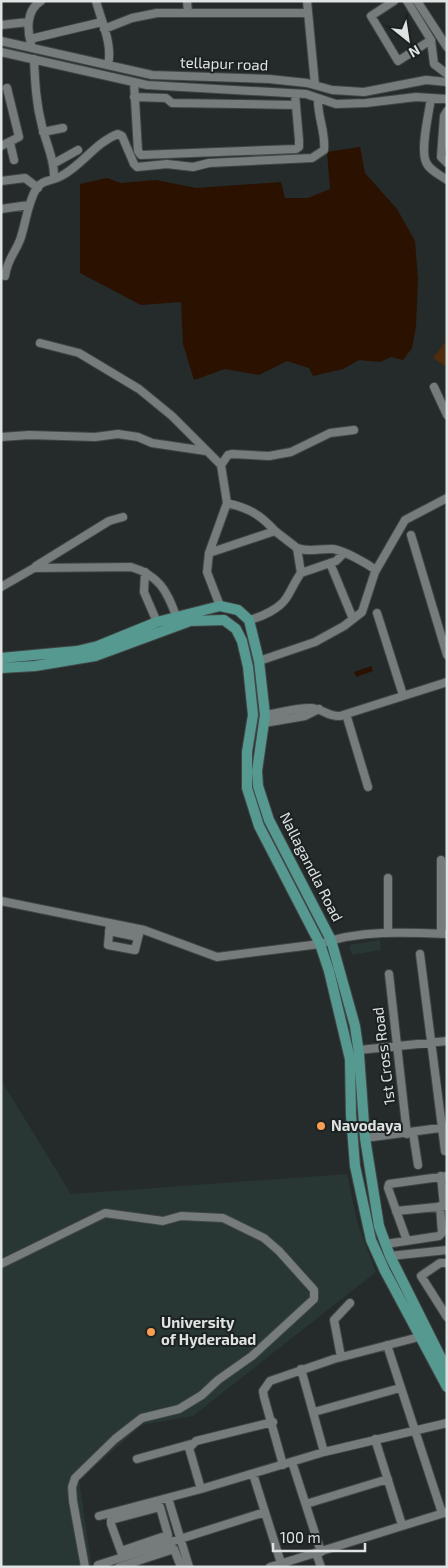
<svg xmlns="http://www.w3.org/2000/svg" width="448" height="1568" font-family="'Exo 2',sans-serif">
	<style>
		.built { fill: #283634 }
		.green { fill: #4f2c0e }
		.water { fill: #2b1100 }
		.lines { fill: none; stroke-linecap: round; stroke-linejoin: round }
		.minor-casing { stroke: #404645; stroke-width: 10 }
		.major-casing { stroke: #404645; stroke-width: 12 }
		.minor { stroke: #757c7b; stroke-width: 8 }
		.major { stroke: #569991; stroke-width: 10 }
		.poi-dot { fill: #fb9e52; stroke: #1b2221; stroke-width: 2 }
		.labels { text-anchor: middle; stroke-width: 4; stroke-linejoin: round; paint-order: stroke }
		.street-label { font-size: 15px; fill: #dfe3e2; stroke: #1b2221 }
		.poi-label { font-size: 15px; font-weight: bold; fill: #dfe3e2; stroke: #1b2221; text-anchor: start }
	</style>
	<rect width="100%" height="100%" fill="#252b2a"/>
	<path class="built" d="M380 940 381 950 352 955 349 945Z
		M1 1080 71 1194 347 1174 358 1225 376 1272 193 1416 142 1425 79 1480 92 1567H1Z"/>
	<path class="green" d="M447 340V364L445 366 433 358Z"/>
	<path class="water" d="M360 147 365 173 397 209 415 241 418 279 416 327 412 348 403 360 391 357 380 362 359 360 343 369 313 376 309 368 287 361 259 375 225 369 194 380 183 344 181 302 141 305 80 273V184L107 178 121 183 156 180 196 188 281 182 285 198H308L330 189 327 152Z
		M371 666 373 671 356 677 354 672Z"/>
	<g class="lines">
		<defs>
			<path id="minor" d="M96 1C101 20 113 45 108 64
				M187 1 188 13
				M307 1 315 85
				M394 1 371 16 398 61 431 40
				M407 1 431 40 434 64 447 74
				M417 1 447 47
				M1 25 28 22
				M104 29 132 18 157 13H308
				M30 39 102 22
				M1 41 152 75 269 79 307 83 332 90 364 92 426 80 447 82
				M31 44C27 30 26 10 41 1
				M1 52 147 85 306 94 336 104 366 103 416 97 447 99
				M34 59C35 82 36 103 42 126 46 143 55 161 54 179
				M134 83 138 151 141 155 296 149 299 147V140L295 94
				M134 97 166 98 172 103 296 105
				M431 98C429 113 420 149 426 162 429 170 440 175 447 180
				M447 111 444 116 441 157 447 163
				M43 132 63 128
				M10 143 14 160
				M1 146 19 137 7 88
				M53 164 78 150
				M1 181 25 178 38 188
				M1 209 29 205
				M5 276C8 258 14 255 20 240 26 223 27 205 36 189 42 179 54 181 63 175 83 164 96 142 118 134L122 136 134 164 137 167 167 164 193 167 209 163 312 158 324 150C326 132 317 116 318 98
				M40 343 79 353 139 389 172 416 221 465 227 503 209 553 207 572 220 606
				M434 387 447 415
				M1 437 29 435 95 437 118 434 138 437 152 443 206 451
				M221 465 228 455 232 454 269 456 291 452 330 433 354 430
				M411 535 447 655
				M297 548C310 553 320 548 333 549 345 551 366 563 376 570
				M209 553 275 531C260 514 248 508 227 503
				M330 563 353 619
				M36 566 109 521 123 517
				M145 572 144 592 157 622
				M301 573 336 561 343 554
				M1 587 34 568 131 567C158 575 167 590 176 616
				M377 613 403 695
				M249 620C261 617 280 609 287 597 292 589 295 581 301 573L297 548 275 531
				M259 661 315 642 344 626 362 612 375 572 405 520 447 498
				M346 714 368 787
				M265 715C279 713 295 708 310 708 322 708 328 717 340 716L447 682
				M264 723 305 716 319 709
				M388 878V933
				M1 901 144 930 217 957 320 944C359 930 406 932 447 934
				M110 923 108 945 135 950 140 930
				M109 931 138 937
				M441 933V860
				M420 954 445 1151
				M389 974 407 1134
				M359 1050 447 1041
				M413 1133 418 1165
				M365 1138 447 1127
				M441 1176 444 1206
				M396 1211 447 1206
				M407 1241 388 1188 389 1184 447 1176
				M386 1244 439 1236 442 1233 440 1206
				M390 1256 447 1250
				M447 1263H440L421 1276 447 1317
				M1 1264 105 1213 163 1221 181 1216 223 1218 264 1238 279 1251 314 1290V1299L252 1356 218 1380 202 1395 179 1409 142 1418 115 1439 75 1478 72 1487 73 1501 85 1567
				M387 1345 442 1513
				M341 1357 334 1320 350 1303
				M301 1369 324 1452
				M314 1412 400 1388
				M375 1439 402 1525
				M137 1459 191 1444
				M292 1462 321 1552
				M283 1465 264 1397 263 1391 270 1381 334 1359 419 1337
				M253 1474 281 1563
				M201 1489 189 1448 196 1441 273 1422
				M168 1498 189 1567
				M306 1504 388 1479
				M99 1516 201 1489 324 1452 447 1423
				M121 1551 168 1535 160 1507 111 1520V1524L123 1557
				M316 1553 321 1567
				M98 1565 265 1512
				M119 1567 174 1549 181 1567
				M270 1567 447 1512"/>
			<path id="major" d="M1 658 77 651 98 646 157 622 220 606 238 610 249 620 259 661 265 715 257 771 258 786 269 820 331 940 355 1026 359 1054 365 1138 379 1226 390 1256 447 1370
				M1 668 35 666 95 656 190 621 224 620 236 629 242 641 248 667 253 715 247 752V788L259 826 320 944 329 971 350 1059 351 1115 355 1166 371 1240 385 1271 447 1387"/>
		</defs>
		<use href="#minor" class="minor-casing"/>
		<use href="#major" class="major-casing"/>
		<use href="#minor" class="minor"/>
		<use href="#major" class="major"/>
	</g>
	<g class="poi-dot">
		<circle cx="321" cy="1126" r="5"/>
		<circle cx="151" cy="1332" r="5"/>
	</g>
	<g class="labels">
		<g class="street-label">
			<text transform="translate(224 64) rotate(2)" y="5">tellapur road</text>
			<text transform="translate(311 867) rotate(63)" y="5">Nallagandla Road</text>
			<text transform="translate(384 1056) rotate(-97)" y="5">1st Cross Road</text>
		</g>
		<g class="poi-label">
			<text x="331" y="1131">Navodaya</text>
			<text x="161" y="1328">University<tspan x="161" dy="17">of Hyderabad</tspan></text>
		</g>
	</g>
	<rect width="448" height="1568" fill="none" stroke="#dfe3e2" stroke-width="5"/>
	<g transform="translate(408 40) rotate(150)" stroke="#1b2221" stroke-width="4" paint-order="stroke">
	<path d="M0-4L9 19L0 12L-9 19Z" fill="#dfe3e2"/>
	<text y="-8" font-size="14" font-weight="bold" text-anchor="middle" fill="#dfe3e2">N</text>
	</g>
	<path d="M273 1543v8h92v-8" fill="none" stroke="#dfe3e2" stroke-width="2.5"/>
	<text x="280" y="1543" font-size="15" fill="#dfe3e2" stroke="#1b2221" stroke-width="4" paint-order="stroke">100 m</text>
</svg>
